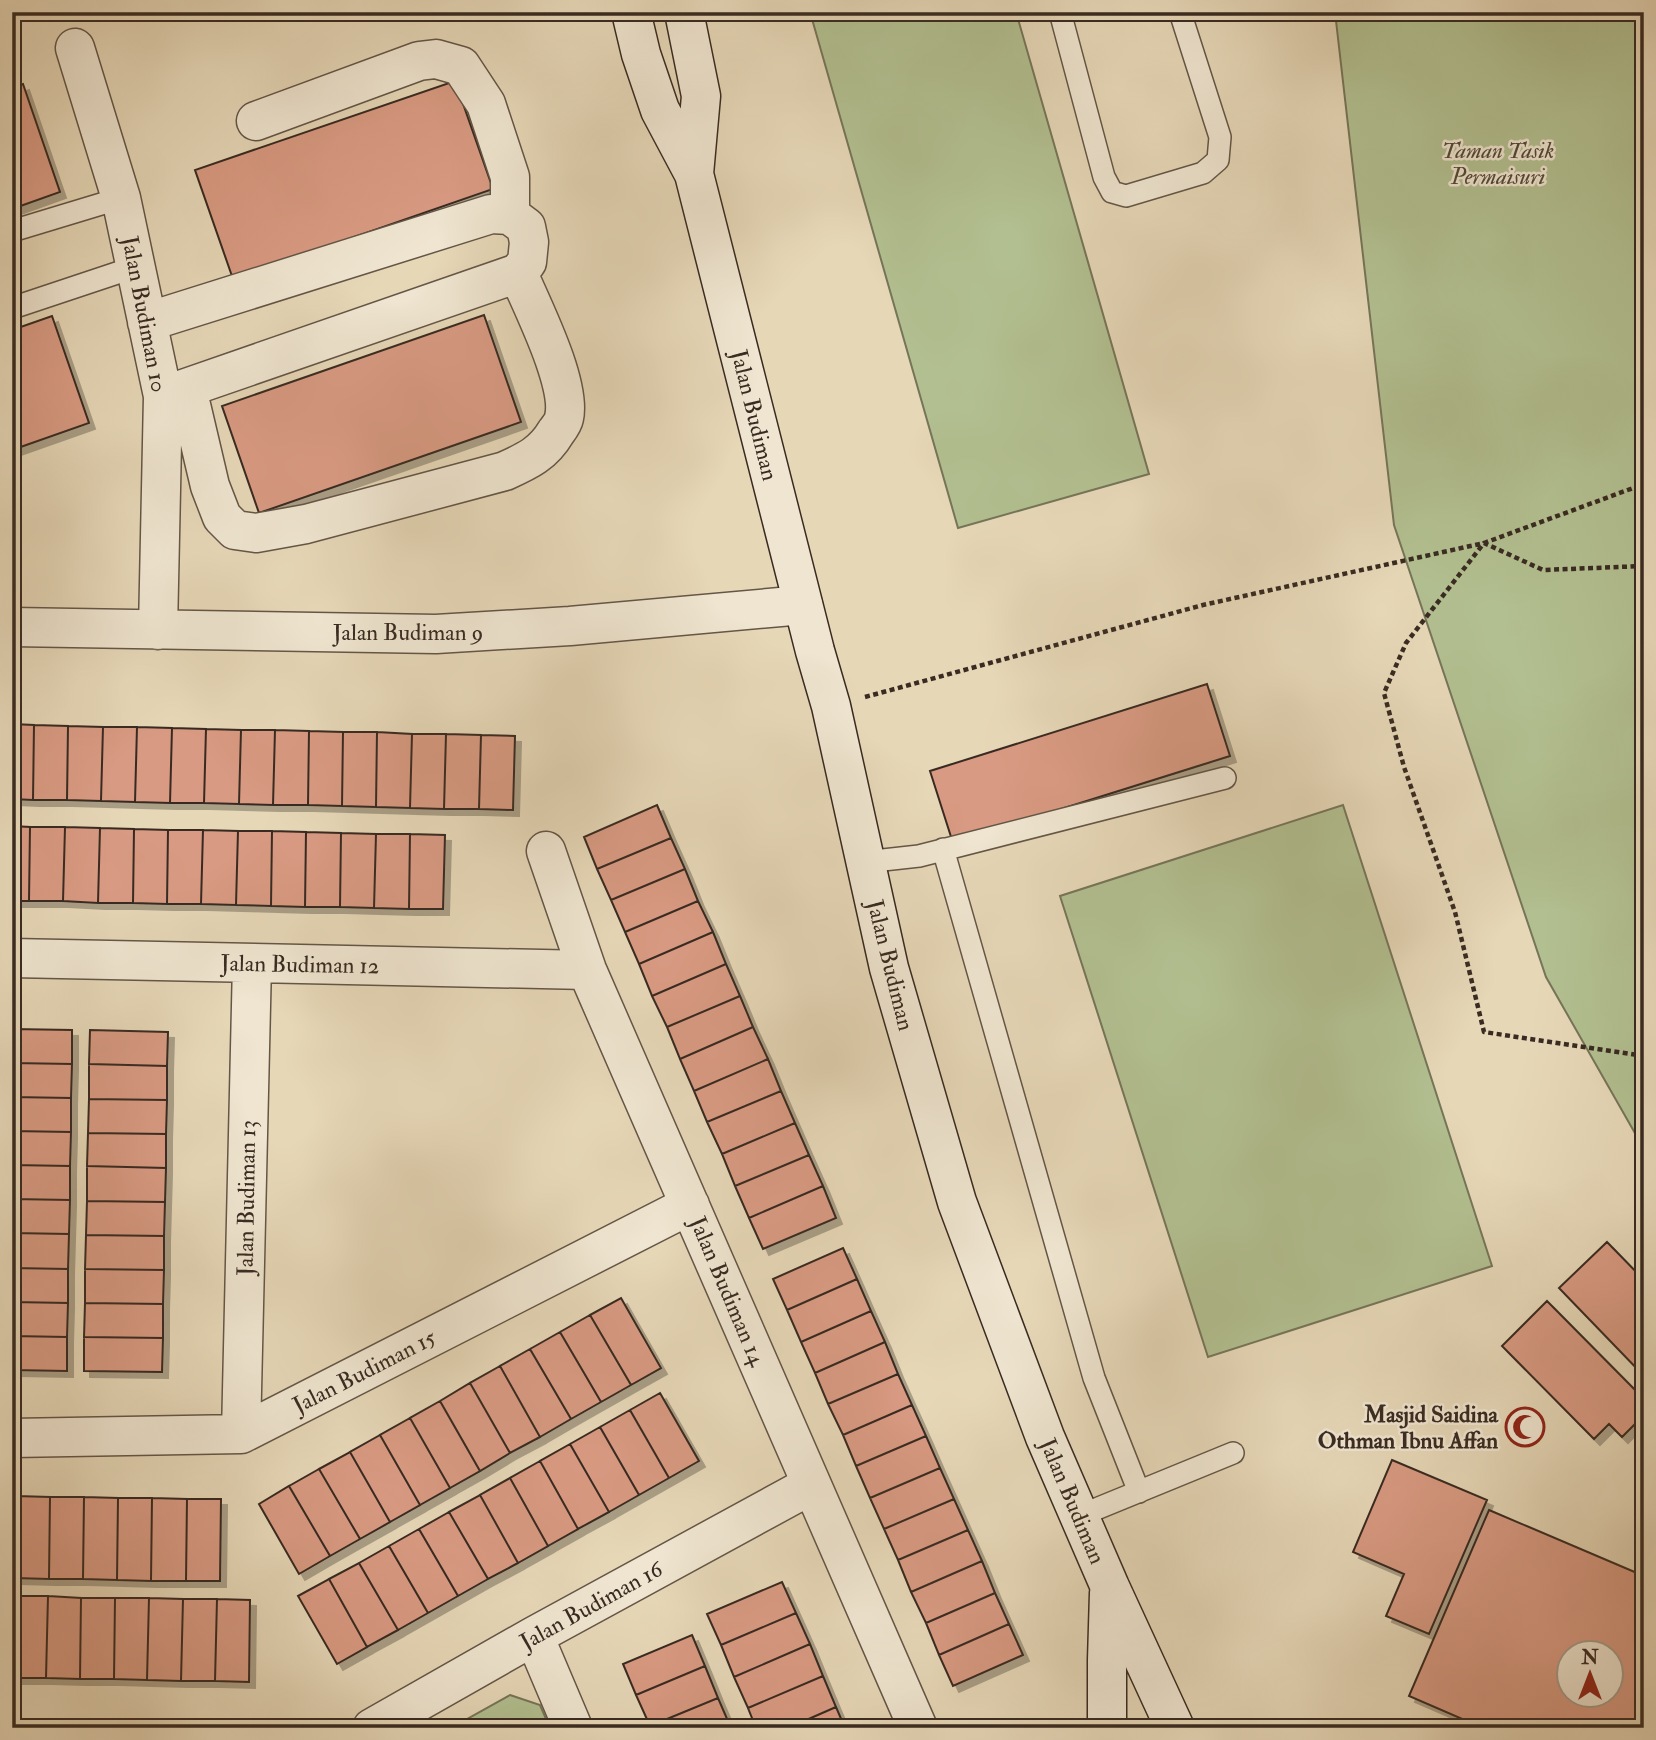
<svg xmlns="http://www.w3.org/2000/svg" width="1656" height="1740" font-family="'IM FELL Double Pica',serif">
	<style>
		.green { fill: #b2bf90; stroke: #767559; stroke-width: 2 }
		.building { fill: #d89a82; stroke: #392b22; stroke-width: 2; fill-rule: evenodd; filter: url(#shadow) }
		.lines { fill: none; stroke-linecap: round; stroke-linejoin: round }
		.lane-casing { stroke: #645647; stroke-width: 24 }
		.street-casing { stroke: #645647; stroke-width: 41 }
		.secondary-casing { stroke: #392b22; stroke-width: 41 }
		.path { stroke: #392b22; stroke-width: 4.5; stroke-dasharray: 5 3.5; stroke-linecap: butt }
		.lane { stroke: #efe5d0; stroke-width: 21 }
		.street { stroke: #efe5d0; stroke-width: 38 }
		.secondary { stroke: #efe5d0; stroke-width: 38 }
		.labels { text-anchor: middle; stroke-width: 5; stroke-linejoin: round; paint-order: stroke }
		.park-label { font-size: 23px; font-style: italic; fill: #514938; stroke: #efe5d0 }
		.street-label { font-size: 23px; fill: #392b22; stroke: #efe5d0 }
		.poi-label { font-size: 23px; font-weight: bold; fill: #392b22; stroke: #efe5d0; text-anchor: end }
	</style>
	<defs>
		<filter id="shadow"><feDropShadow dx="6" dy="6" stdDeviation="0" flood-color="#0004"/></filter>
	</defs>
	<rect width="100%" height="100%" fill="#e6d7b7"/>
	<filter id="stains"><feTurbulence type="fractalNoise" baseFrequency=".00286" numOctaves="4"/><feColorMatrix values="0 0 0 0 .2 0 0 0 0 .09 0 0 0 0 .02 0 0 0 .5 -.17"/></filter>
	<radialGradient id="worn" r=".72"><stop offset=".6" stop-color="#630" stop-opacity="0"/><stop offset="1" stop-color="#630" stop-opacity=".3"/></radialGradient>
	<path class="green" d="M810 12H1016L1149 474 958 528Z
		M1335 12H1644V1149L1546 977 1394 525Z
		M1343 805 1492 1266 1208 1357 1060 896Z
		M510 1695 540 1705 550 1728H451Z"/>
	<path class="building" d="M455 81 493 189 233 279 195 170Z
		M23 84 60 192 12 209V88Z
		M484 315 521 422 259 513 222 406Z
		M52 316 89 423 12 450V330Z
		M1207 684 1230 756 953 843 930 771Z
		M12 724 34 725 33 800 12 799Z
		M34 725 68 726 67 800H33Z
		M68 726 103 727 101 801 67 800Z
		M103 727H137L135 802 101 801Z
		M137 727 172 728 170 803 135 802Z
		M172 728 206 729 204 803H170Z
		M206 729 241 730 239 804 204 803Z
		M241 730H275L273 805 239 804Z
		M275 730 309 731 308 805H273Z
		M309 731 343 732 342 806 308 805Z
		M343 732H377L376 807 342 806Z
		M377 732 412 734 410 808 376 807Z
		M412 734H446L444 809 410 808Z
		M446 734 481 735 479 809H444Z
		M481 735 515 736 513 810 479 809Z
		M657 805 671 838 597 869 584 837Z
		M12 826 30 827 29 901H12Z
		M30 827H65L63 901H29Z
		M65 827 100 828 98 903 63 901Z
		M100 828 134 829 133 903H98Z
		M134 829 168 830 167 904 133 903Z
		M168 830H203L201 904H167Z
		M203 830 238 831 236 905 201 904Z
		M238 831H272L271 906 236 905Z
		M272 831 306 832 305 907 271 906Z
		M306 832 341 833 340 907H305Z
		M341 833 376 834 374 908 340 907Z
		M376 834H410L409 909 374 908Z
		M410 834 445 835 443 909H409Z
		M671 838 685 869 611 900 597 869Z
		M685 869 698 901 625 932 611 900Z
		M698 901 713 932 639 964 625 932Z
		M713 932 726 964 652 996 639 964Z
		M726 964 740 996 667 1027 652 996Z
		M740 996 753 1027 680 1059 667 1027Z
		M753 1027 768 1059 694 1091 680 1059Z
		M12 1029 72 1030V1064L12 1063Z
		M90 1030 168 1032 167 1066 89 1064Z
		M768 1059 781 1091 707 1122 694 1091Z
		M12 1063 72 1064 71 1098 12 1097Z
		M89 1064 167 1066V1100L89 1099Z
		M781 1091 795 1123 722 1154 707 1122Z
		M12 1097 71 1098V1132L12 1131Z
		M89 1099 167 1100 166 1134 88 1133Z
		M795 1123 809 1155 735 1186 722 1154Z
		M12 1131 71 1132 70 1166 12 1165Z
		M88 1133 166 1134V1168L87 1166Z
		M809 1155 823 1186 749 1218 735 1186Z
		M12 1165 70 1166V1200L12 1199Z
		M87 1166 166 1168 165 1202 87 1201Z
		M823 1186 836 1218 763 1249 749 1218Z
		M12 1199 70 1200 69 1234 12 1233Z
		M87 1201 165 1202 164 1236 86 1235Z
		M12 1233 69 1234 68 1269 12 1268Z
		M86 1235 164 1236V1270L85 1269Z
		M1607 1242 1644 1280V1376L1559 1288Z
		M843 1248 857 1279 787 1310 773 1279Z
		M12 1268 68 1269V1303L12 1302Z
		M85 1269 164 1270 163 1304 85 1303Z
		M857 1279 871 1311 801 1342 787 1310Z
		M621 1298 661 1368 631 1385 590 1315Z
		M1547 1301 1644 1399V1415L1622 1437 1609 1424 1594 1439 1502 1346Z
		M12 1302 68 1303 67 1337 12 1336Z
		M85 1303 163 1304V1338L84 1337Z
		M871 1311 885 1342 815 1373 801 1342Z
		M590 1315 631 1385 601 1402 560 1332Z
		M560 1332 601 1402 571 1419 530 1349Z
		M12 1336 67 1337V1371L12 1370Z
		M84 1337 163 1338 162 1372 84 1371Z
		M885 1342 898 1374 828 1404 815 1373Z
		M530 1349 571 1419 540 1437 500 1366Z
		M500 1366 540 1437 510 1453 470 1383Z
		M898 1374 912 1405 843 1435 828 1404Z
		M470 1383 510 1453 480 1471 440 1401Z
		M660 1393 699 1461 669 1478 630 1410Z
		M440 1401 480 1471 450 1488 410 1418Z
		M912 1405 926 1436 856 1466 843 1435Z
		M630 1410 669 1478 639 1495 600 1427Z
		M410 1418 450 1488 420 1505 380 1435Z
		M600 1427 639 1495 609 1512 570 1444Z
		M380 1435 420 1505 390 1522 350 1452Z
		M926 1436 940 1468 870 1498 856 1466Z
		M570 1444 609 1512 578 1529 540 1461Z
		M350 1452 390 1522 360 1539 319 1469Z
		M1392 1460 1487 1500 1429 1634 1386 1616 1404 1574 1353 1552Z
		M540 1461 578 1529 548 1546 510 1478Z
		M940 1468 954 1499 884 1529 870 1498Z
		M319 1469 360 1539 330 1556 289 1486Z
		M510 1478 548 1546 518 1563 480 1495Z
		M289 1486 330 1556 299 1574 259 1504Z
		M480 1495 518 1563 488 1579 449 1512Z
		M12 1496H16L14 1578H12Z
		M16 1496 50 1497 49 1579 14 1578Z
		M50 1497H84L83 1579H49Z
		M84 1497 118 1498 117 1580 83 1579Z
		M118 1498H152L151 1581 117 1580Z
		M152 1498 187 1499 186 1581H151Z
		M187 1499H221L220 1581H186Z
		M954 1499 968 1530 898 1560 884 1529Z
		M1489 1510 1644 1576V1728H1483L1409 1696ZM1568 1652H1610V1694H1568Z
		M449 1512 488 1579 458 1596 419 1529Z
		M419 1529 458 1596 428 1613 389 1546Z
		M968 1530 982 1561 911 1592 898 1560Z
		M389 1546 428 1613 398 1630 359 1563Z
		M982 1561 995 1593 926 1623 911 1592Z
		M359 1563 398 1630 367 1647 329 1579Z
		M329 1579 367 1647 337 1664 298 1596Z
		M782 1582 796 1613 721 1645 707 1614Z
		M995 1593 1009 1624 939 1655 926 1623Z
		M12 1596H14L13 1678H12Z
		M14 1596H48L46 1678H13Z
		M48 1596 81 1598 80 1679 46 1678Z
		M81 1598H115L114 1679H80Z
		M115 1598H149L147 1680 114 1679Z
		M149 1598 183 1599 181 1681 147 1680Z
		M183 1599H217L215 1681H181Z
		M217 1599 250 1600 249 1682 215 1681Z
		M796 1613 810 1644 734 1677 721 1645Z
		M1009 1624 1023 1655 953 1686 939 1655Z
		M692 1635 705 1666 636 1695 623 1664Z
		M810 1644 823 1676 748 1708 734 1677Z
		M705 1666 718 1698 650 1726 636 1695Z
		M823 1676 836 1707 788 1728H756L748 1708Z
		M718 1698 731 1728H651L650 1726Z
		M836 1707 845 1728H788Z"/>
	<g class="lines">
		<defs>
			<path id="lane" d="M1060 12 1104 177 1112 192 1126 196 1203 173 1218 160 1220 137 1180 12
				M12 231 121 198
				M12 308 135 267
				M943 849 1094 1378 1139 1492
				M865 862 919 856 1225 778
				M1079 1516 1233 1453"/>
			<path id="street" d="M75 48 121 198 163 396 158 630
				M256 121 419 61 436 59 461 66 486 104 510 177V215
				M147 322 491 214 510 215 526 227 529 242 527 262 518 273 163 396
				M187 388 210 486 222 517 235 530 256 533 306 524 505 471C527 461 543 454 556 432 559 428 563 423 564 418 572 384 532 306 518 273
				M12 627 436 634 570 626 803 605
				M546 851 587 970 918 1728
				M12 958 587 970
				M241 1434 252 963
				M12 1438 241 1434 690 1205
				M534 1636 573 1728
				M372 1728 534 1636 811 1485"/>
			<path id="secondary" d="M631 12 641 54 660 110 694 174 815 651 831 706 889 968 957 1202 1045 1437 1110 1587 1175 1728
				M684 12 701 96 694 174
				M1107 1728V1660L1109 1593"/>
		</defs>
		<use href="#lane" class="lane-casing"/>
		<use href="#street" class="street-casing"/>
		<use href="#secondary" class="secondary-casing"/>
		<path class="path" d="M1644 566 1543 570 1484 543 1406 643 1384 693 1404 767 1455 912 1484 1032 1644 1056
			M865 697 1203 605 1484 543 1644 484"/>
		<use href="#lane" class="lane"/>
		<use href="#street" class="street"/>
		<use href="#secondary" class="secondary"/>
	</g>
	<defs>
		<symbol id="mosque-ring" viewBox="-11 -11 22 22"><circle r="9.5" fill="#efe5d0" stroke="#8f2418" stroke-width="1.5"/><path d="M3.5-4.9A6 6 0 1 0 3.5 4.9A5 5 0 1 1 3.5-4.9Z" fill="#8f2418"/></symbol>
	</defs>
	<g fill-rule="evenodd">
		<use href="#mosque-ring" x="1503" y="1405" width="44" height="44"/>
	</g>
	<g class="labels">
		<g class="park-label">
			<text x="1498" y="158">Taman Tasik<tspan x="1498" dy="26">Permaisuri</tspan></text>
		</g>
		<g class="street-label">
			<text transform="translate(145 314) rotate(79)" y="8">Jalan Budiman 10</text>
			<text transform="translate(755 415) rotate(76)" y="8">Jalan Budiman</text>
			<text x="408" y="640">Jalan Budiman 9</text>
			<text transform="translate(300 964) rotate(1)" y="8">Jalan Budiman 12</text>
			<text transform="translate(891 965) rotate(76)" y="8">Jalan Budiman</text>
			<text transform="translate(246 1198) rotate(-89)" y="8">Jalan Budiman 13</text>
			<text transform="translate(728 1291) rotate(67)" y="8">Jalan Budiman 14</text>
			<text transform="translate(364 1371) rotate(-27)" y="8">Jalan Budiman 15</text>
			<text transform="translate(1073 1501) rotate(67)" y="8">Jalan Budiman</text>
			<text transform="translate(591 1605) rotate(-29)" y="8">Jalan Budiman 16</text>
		</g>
		<g class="poi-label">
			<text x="1498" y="1422">Masjid Saidina<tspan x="1498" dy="26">Othman Ibnu Affan</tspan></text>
		</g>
	</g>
	<rect width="1656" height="1740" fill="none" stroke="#e6d7b7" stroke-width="42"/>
	<rect x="14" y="14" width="1628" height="1712" fill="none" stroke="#392b22" stroke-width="3.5"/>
	<rect x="21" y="21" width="1614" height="1698" fill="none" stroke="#392b22" stroke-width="2"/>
	<g transform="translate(1590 1674)"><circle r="33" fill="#efe5d0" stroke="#a69b8a" stroke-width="2"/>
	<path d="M0-5L12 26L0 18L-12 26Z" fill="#8f2418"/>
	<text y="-10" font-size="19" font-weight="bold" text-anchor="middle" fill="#392b22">N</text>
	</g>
	<rect width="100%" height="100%" filter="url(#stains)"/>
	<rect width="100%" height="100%" fill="url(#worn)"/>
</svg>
